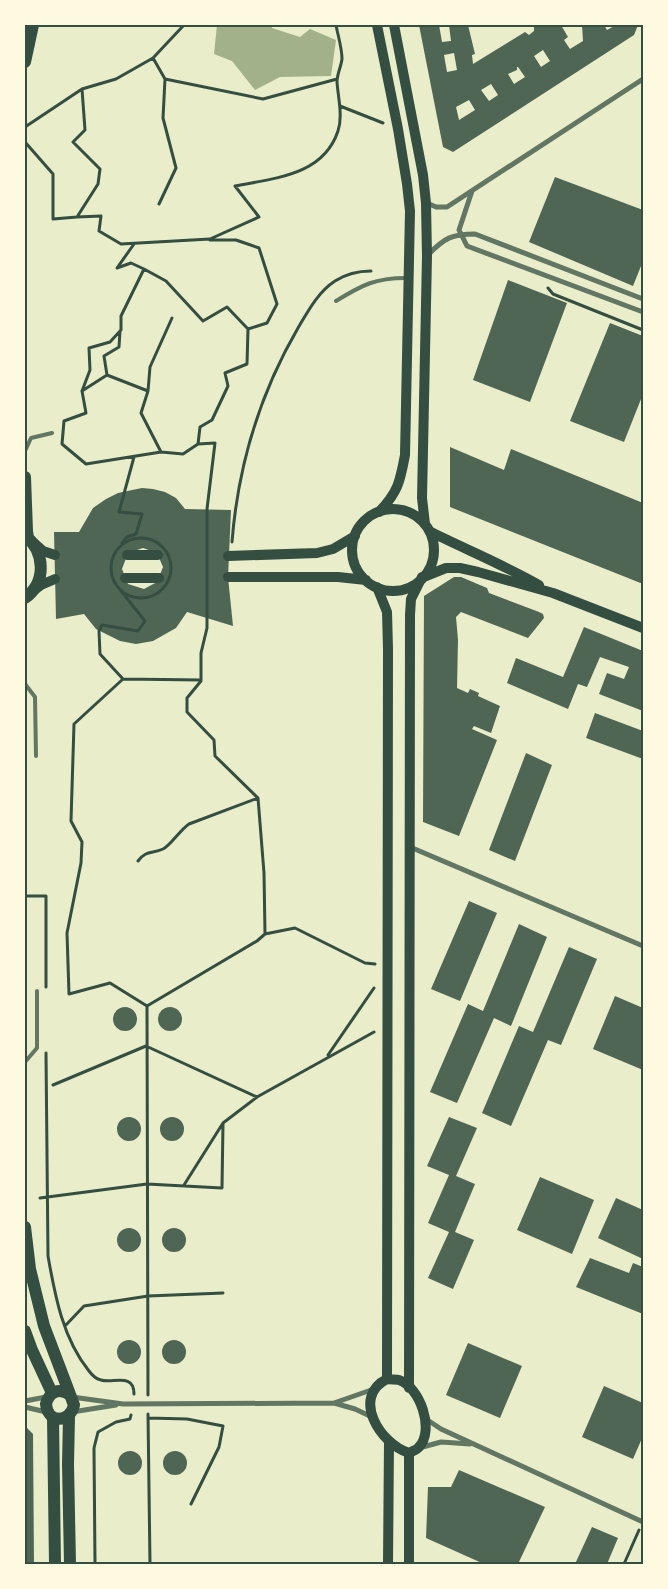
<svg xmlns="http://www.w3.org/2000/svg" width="668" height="1589" font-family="'Archivo Narrow',sans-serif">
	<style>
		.water { fill: #a3b18a }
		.building { fill: #4f6655; fill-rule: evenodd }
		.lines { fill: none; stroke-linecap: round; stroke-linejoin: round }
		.path { stroke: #344e41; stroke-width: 3 }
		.service { stroke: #617663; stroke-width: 4 }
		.minor { stroke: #617663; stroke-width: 5 }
		.secondary { stroke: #344e41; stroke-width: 10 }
		.primary { stroke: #344e41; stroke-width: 12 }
		.neatline { fill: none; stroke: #344e41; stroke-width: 2 }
	</style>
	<rect width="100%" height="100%" fill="#e9edc9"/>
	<path class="water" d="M217 25H272V28L300 37 310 29 336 40 331 76 280 77 255 90 232 61 214 54Z"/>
	<path class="building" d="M419 25H439L442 42 451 41 449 25H468L475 54 472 55 473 64 525 32 529 35 534 31V25H561L568 37 564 40 570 49 583 41 582 25H604L607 30 616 25H638L634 35 453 152 443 147ZM543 50 550 61 541 67 534 56ZM454 53 457 70 447 72 444 55ZM517 67H518L525 77 514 84 508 74 517 70ZM491 84 498 95 489 101 481 90ZM469 100 475 110 459 120 456 107Z
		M555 177 643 210V261L633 286 529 242Z
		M508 280 567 303 530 402 473 380Z
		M610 323 643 336V394L624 442 570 421Z
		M450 447 504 470 511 449 643 503V584L450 507Z
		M142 488 153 489 165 492 176 498 185 509 231 510 228 577 233 626 187 612 176 628 153 641 136 644 120 641 96 629 84 614 56 619 54 532H79L93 508 106 499 118 493ZM143 548 157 553 163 567 157 582 144 589 128 584 122 569 128 553Z
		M454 577H461L487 588 489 593 539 612 543 614 544 618 528 638 461 612 456 617 458 640 457 688 468 693 470 689 479 693 478 696 500 706 491 733 474 726 472 729 497 740 459 836 423 822 424 596Z
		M584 627 643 651V711L599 694 607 673 624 679 629 667 600 657 587 687 578 684 568 709 507 683 516 658 563 677Z
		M595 713 643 731V759L586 738Z
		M526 753 552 765 515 861 489 850Z
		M469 901 497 913 460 1001 431 989Z
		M519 924 547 937 511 1026 494 1018 457 1103 430 1092 468 1004 483 1011Z
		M569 947 597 959 561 1045 548 1040 511 1126 482 1113 519 1026 533 1032Z
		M615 996 643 1008V1070L593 1049Z
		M113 1019a12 12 0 1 1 24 0a12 12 0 1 1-24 0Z
		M158 1019a12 12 0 1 1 24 0a12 12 0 1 1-24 0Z
		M117 1129a12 12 0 1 1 24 0a12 12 0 1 1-24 0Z
		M449 1117 477 1128 456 1176 475 1184 455 1232 474 1240 453 1289 428 1278 449 1232 428 1223 449 1175 427 1166Z
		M160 1129a12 12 0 1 1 24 0a12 12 0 1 1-24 0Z
		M540 1177 594 1200 572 1254 517 1230Z
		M616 1198 643 1210V1259L598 1238Z
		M117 1240a12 12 0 1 1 24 0a12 12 0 1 1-24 0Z
		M162 1240a12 12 0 1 1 24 0a12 12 0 1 1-24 0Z
		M590 1258 629 1273 633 1263 643 1267V1314L576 1287Z
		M162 1352a12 12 0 1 1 24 0a12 12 0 1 1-24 0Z
		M117 1352a12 12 0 1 1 24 0a12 12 0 1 1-24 0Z
		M468 1343 522 1366 500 1418 446 1395Z
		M604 1386 643 1403V1436L633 1459 582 1437Z
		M25 1426 33 1434 34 1564H25Z
		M163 1463a12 12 0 1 1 24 0a12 12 0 1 1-24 0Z
		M118 1463a12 12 0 1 1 24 0a12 12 0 1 1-24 0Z
		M459 1470 545 1507 518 1564H484L426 1538 428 1487H451Z
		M592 1527 618 1538 607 1564H575Z"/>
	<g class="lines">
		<path class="path" d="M153 58 165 79 163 118 176 168 159 204
			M165 79 263 99 337 79
			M82 89 116 79 153 58 184 25
			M340 106 383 123
			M25 127 82 89 85 130 73 142 100 169 98 184 77 217 101 216 99 231 121 244 210 239 259 217 235 186C274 178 323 176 338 131 343 116 338 97 337 82 337 74 341 67 342 59 342 48 338 36 336 25
			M25 142 53 174V219L77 217
			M210 240H236L259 248 277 304 267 323 248 329
			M134 244 117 268 131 263 144 269 121 316V330L110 342 89 348 90 370 82 391 86 413 64 421 62 444 86 464 161 452 183 454 198 444
			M548 288 553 294 643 330
			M107 375 104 356 119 347 120 331
			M82 391 107 375 148 391
			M161 452 141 413 148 391 150 367 172 318
			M111 568a30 30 0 1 1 60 0a30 30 0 1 1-60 0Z
			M232 542C238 465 259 395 298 328 308 311 318 292 335 281 346 274 359 271 371 271
			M122 543 127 537 136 534 142 514 119 512 134 457
			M121 591 145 621 138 631 102 625 99 631 100 654 123 679 201 680V653L207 628V509L215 443 198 444 200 427 212 420 228 386 225 373 247 364 248 329 227 307 203 321 166 281 144 269
			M123 679 74 724 71 821 82 842 81 863 67 933 69 994 110 983 147 1006 257 941 265 934 264 873 258 798
			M138 861C146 850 152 854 163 849 170 846 180 830 189 824L258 798 215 756 214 740 187 712V698L201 681
			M25 896H46V987
			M265 934 295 928 365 963 375 964
			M147 1006 148 1395
			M46 1053 48 1256C55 1296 63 1339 89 1371 92 1375 96 1379 101 1380 112 1384 134 1372 134 1394
			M328 1055 374 988
			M53 1085 146 1046 257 1097
			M184 1185 223 1123
			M40 1198 147 1184 222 1188 223 1123 257 1097 374 1032
			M65 1326 84 1306 148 1296 223 1293
			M148 1414 150 1564
			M148 1418 187 1419 223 1426 219 1447 191 1504
			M95 1564 94 1448 98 1432 116 1422 130 1419 131 1415
			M624 1564 639 1530"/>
		<path class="service" d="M336 301C362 285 375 278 406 278
			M25 451 31 438 52 433
			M25 684 35 697 36 756
			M25 1062 37 1048V991"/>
		<path class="minor" d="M472 191 459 230 467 246 643 312
			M427 203 436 207H447L643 79
			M428 255C444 238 452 234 475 234L643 299
			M410 847 643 946
			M72 1397 123 1404 334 1403 355 1409 372 1417
			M25 1401 46 1397
			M334 1403 374 1389
			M25 1407 46 1412
			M72 1412 116 1405
			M426 1419 441 1429 643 1522
			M419 1448 441 1442 470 1444"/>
		<path class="secondary" d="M377 25 398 129 407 184 410 211 405 455C400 482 398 492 379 512
			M394 25 423 175 426 203 427 256 422 498 425 524
			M352 550a41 41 0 1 1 82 0a41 41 0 1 1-82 0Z
			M431 532C467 550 504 565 539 585
			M34 543 43 551 55 555
			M127 555H158
			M228 556 317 553 333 549 355 536
			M426 576 446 568H460L478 572 553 593 643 628
			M228 577H338L366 580
			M125 578H159
			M377 587 387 612 388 649 387 1379
			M33 591 41 585 55 579
			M387 1379C391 1380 396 1379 399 1380 420 1387 435 1430 419 1447 417 1450 412 1451 409 1453 380 1444 351 1397 387 1379Z
			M409 1388 410 615 411 599 422 577
			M388 1564 389 1442
			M409 1564V1453"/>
		<path class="primary" d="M25 62 33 25
			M25 477 27 531 28 538
			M25 535C45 552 47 582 25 598
			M25 1227 30 1269 44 1326 74 1405C70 1423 48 1424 46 1404 49 1392 59 1387 70 1395
			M25 1331 32 1350 52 1393
			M69 1416 68 1464 70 1564
			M53 1417 55 1564"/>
	</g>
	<rect width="668" height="1589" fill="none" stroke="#fefae0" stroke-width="52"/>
	<rect x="26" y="26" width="616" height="1537" class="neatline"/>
</svg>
